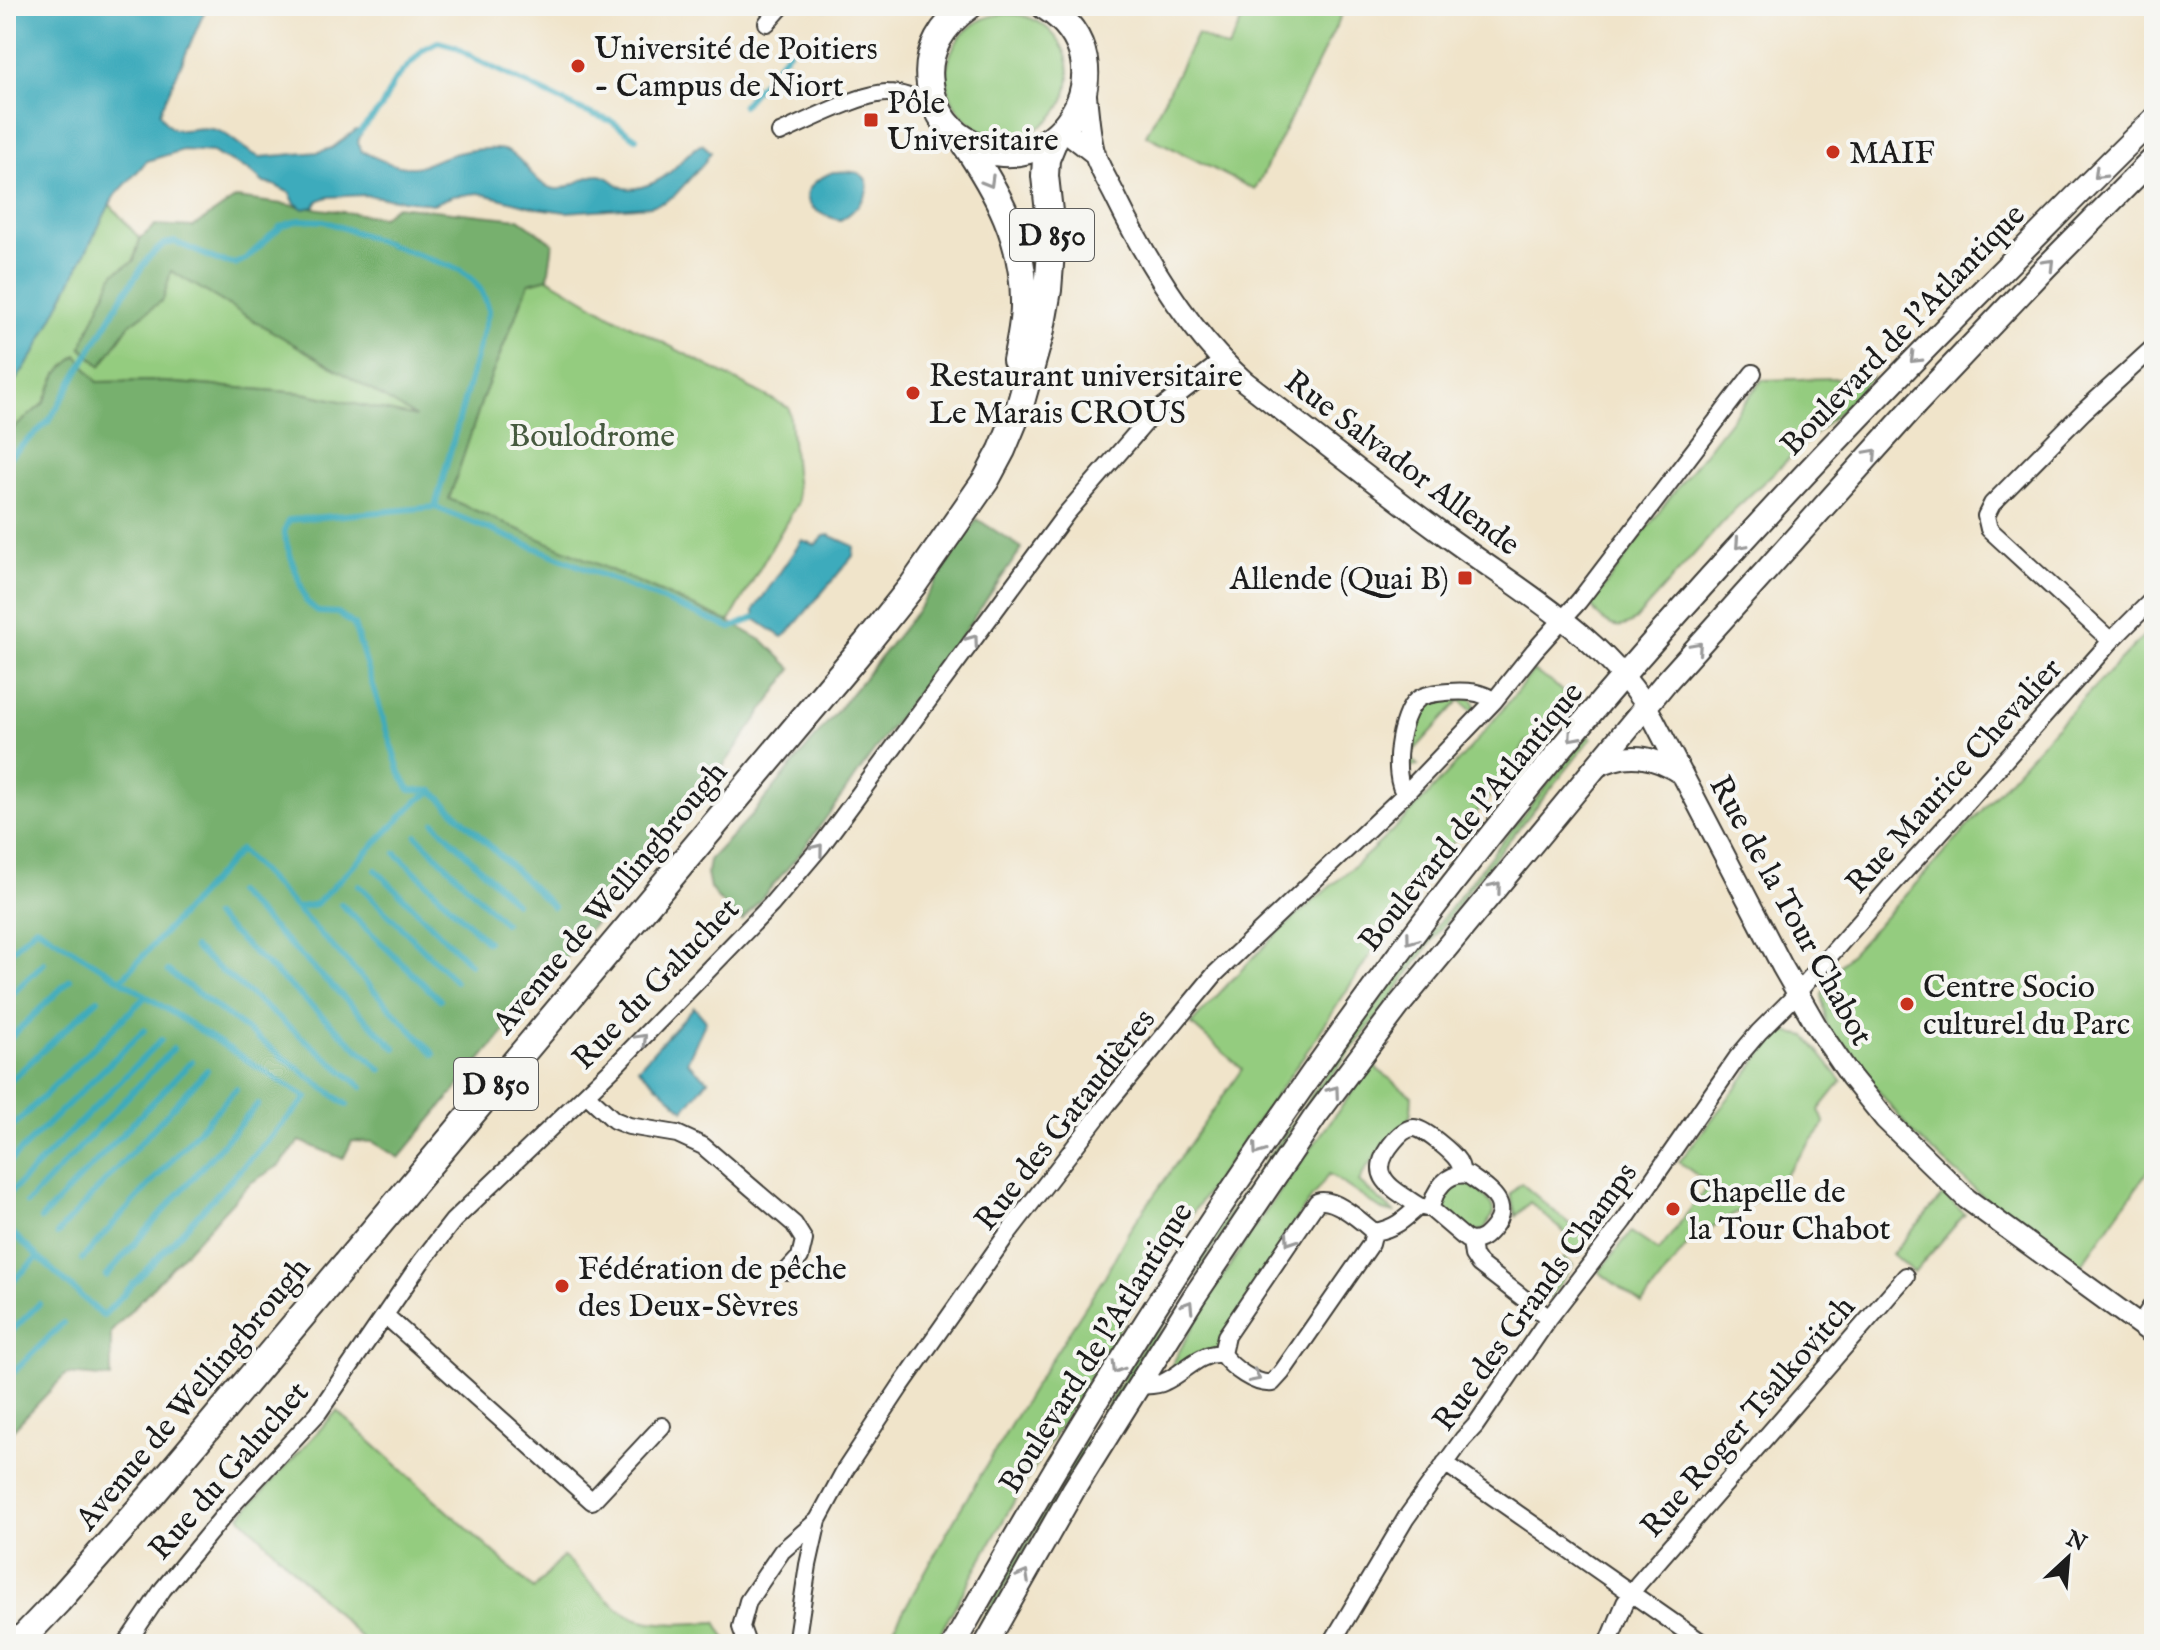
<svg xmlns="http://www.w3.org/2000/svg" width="2160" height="1650" font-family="'IM FELL English',serif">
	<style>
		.green { fill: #94cc7f; stroke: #58744e; stroke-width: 2 }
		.forest { fill: #77b06e; stroke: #4a6645; stroke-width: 2 }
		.water { fill: #3eabbc; stroke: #2d646c; stroke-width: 2 }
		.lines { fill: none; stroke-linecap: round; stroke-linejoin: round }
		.stream { stroke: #3eabbc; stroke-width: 6 }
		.minor-casing { stroke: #3c3a36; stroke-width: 20 }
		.tertiary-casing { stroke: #3c3a36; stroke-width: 24 }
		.secondary-casing { stroke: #3c3a36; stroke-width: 26 }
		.primary-casing { stroke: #3c3a36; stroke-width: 30 }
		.minor { stroke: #fff; stroke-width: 16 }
		.tertiary { stroke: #fff; stroke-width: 20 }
		.secondary { stroke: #fff; stroke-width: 22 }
		.primary { stroke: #fff; stroke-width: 26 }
		.oneway { stroke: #999 }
		.poi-dot { fill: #c8321e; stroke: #f6f6f2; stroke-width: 3 }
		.labels { text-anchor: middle; stroke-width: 8; stroke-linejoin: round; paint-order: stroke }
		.shield { fill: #f6f6f2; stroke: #5d5d5c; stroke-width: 2 }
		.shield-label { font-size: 30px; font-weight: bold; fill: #1c1c1c }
		.poi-label { font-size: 32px; fill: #1c1c1c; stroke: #f6f6f2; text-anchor: start }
		.street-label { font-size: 32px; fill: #1c1c1c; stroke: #f6f6f2 }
		.park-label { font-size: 32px; fill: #465a3f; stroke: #f6f6f2 }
	</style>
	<rect width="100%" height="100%" fill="#f6f6f2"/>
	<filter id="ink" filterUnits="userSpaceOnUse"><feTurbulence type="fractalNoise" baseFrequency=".0125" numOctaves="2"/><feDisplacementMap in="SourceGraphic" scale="16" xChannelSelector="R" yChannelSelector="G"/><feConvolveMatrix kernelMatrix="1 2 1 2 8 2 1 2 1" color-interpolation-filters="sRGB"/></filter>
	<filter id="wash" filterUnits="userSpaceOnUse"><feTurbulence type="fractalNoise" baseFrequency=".006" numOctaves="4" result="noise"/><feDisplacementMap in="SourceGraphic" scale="32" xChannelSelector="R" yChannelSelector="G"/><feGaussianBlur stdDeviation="1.8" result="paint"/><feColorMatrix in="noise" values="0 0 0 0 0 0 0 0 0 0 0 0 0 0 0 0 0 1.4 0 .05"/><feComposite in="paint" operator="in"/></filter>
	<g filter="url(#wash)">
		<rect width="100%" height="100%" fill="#f0e4ca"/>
		<path class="green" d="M1249 6H1346L1255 190 1146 135 1197 34 1228 49Z
			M947 75a61 61 0 1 1 122 0a61 61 0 1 1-122 0Z
			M6 85 140 239 101 365 129 325 163 300 171 270 419 418 303 393 151 381 96 382 57 374 44 403 6 435Z
			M548 278 612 316 789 408 798 502 729 622 449 499 484 394 529 283Z
			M1872 377 1843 408 1734 510 1635 620C1618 634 1601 623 1591 605L1670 497 1762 380Z
			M2154 625V1163L2080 1267 1981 1195 1913 1134 1827 1027 1822 995 1833 973 1935 863 2054 729Z
			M1533 671 1553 683 1570 699 1533 744 1527 741 1518 755 1519 759 1398 912 1312 1044 1192 1214 1100 1360 1016 1498 934 1644H885L955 1518 1031 1391 1105 1276 1129 1231 1242 1069 1191 1024C1224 988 1257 952 1293 919 1318 896 1345 875 1371 851 1430 796 1484 735 1533 671Z
			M1467 697 1474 701 1475 707 1472 711 1460 700 1409 756 1418 766 1409 768 1406 765 1409 723 1423 703Z
			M1588 735 1592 738 1467 892 1391 998 1290 1131 1237 1210 1106 1414 1049 1508 973 1644H968C1049 1502 1130 1360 1222 1224 1336 1055 1458 893 1588 735Z
			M1780 1031 1806 1036 1842 1081 1819 1110 1825 1124 1772 1191 1691 1240 1642 1304 1599 1272 1631 1232 1659 1251 1709 1184 1679 1162Z
			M1372 1065 1412 1096 1411 1112 1407 1124 1384 1145 1365 1170 1359 1182 1395 1213 1382 1210 1329 1174 1302 1211 1218 1348 1177 1369H1170C1225 1261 1300 1163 1372 1065Z
			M1462 1182C1472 1185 1495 1200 1493 1213 1492 1218 1486 1225 1484 1230L1471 1232 1464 1230 1441 1207 1440 1201 1450 1185Z
			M1521 1183 1585 1237 1579 1256 1567 1252 1566 1234 1530 1202 1516 1216 1510 1194Z
			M1943 1195 1965 1214 1914 1273 1892 1254Z
			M1564 1258 1573 1265 1550 1298 1547 1300 1540 1298 1538 1290Z
			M337 1411 534 1589 563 1556C583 1574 615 1614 641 1620 665 1626 691 1623 716 1622L729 1644H367L240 1516Z"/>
		<path class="forest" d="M236 198 382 217 396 206 519 219 553 243 548 278 529 283 484 394 449 499 729 622 765 642 792 669 710 785 399 1158 373 1142 352 1141 343 1159 300 1141 280 1165 249 1184 111 1332V1378L66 1374 6 1437V435L44 403 57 374 77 355 97 382 151 381 303 393 416 417 171 271 163 300 129 325 101 366 81 348 114 273 134 261 140 239 155 225 193 227Z
			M977 519 1022 548 960 638 905 708 800 854 742 921 718 899 710 888 707 873 709 860 751 816 860 683 920 607Z"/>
		<path class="water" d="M6 6H207L160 112C172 144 192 122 216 130 232 135 243 151 260 157L319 152 332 148 356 130 362 131 358 142 361 151C377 158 394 168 413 167 424 167 436 159 447 156 463 151 480 148 496 149 519 149 526 173 543 184 564 199 579 175 599 175 608 175 613 182 620 186 629 192 646 186 655 182 677 172 682 154 702 144L711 152 704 163 675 195 664 202 651 206 566 212 537 208 479 193 453 196 433 204 364 195 328 197 319 200 314 207 303 209 294 202 290 193 274 185 264 183 249 170 221 157 213 152 183 150 147 161 113 198 36 351 6 395Z
			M833 172C841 172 853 170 860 174 881 186 853 214 840 220 803 211 793 189 833 172Z
			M829 535 854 546 853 556 788 633 782 637 755 619 754 610 802 540 815 545 824 536Z
			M694 1007 706 1021 687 1062 708 1080 684 1110 638 1068Z"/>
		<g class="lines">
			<path class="stream" d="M825 8 826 6
				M743 105 789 51
				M356 136 381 108 395 80 423 50 438 42 456 47 475 59 583 111 611 121 636 138
				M6 460 49 421 124 294 149 257 164 244 175 242 217 260 235 264 247 258 281 226 300 220 324 221 460 270C477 281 483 291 489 310L435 507 289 520 284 532 287 545 306 601 318 612 338 613 354 625 400 773 410 790 433 791 417 801 316 904 296 908 240 850 121 980 146 996 6 1133
				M435 507 731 628 754 618
				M433 791 553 907
				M435 823 515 903
				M417 836 504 923
				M396 853 487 942
				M376 870 470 964
				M359 885 455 981
				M236 892 395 1048
				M341 904 440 1000
				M296 908 434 1054
				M214 916 381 1070
				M194 948 362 1087
				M6 956 36 927 121 980
				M168 971 347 1105
				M6 1000 44 963
				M6 1042 70 980
				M6 1085 98 999
				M6 1165 144 1030
				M12 1191 161 1040
				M27 1203 173 1049
				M41 1219 192 1061
				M6 1227 38 1257 6 1288
				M57 1234 207 1070
				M38 1257 103 1316 307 1098 146 996
				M82 1259 236 1089
				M106 1276 258 1104
				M6 1337 39 1304
				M6 1380 63 1323"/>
		</g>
	</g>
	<g filter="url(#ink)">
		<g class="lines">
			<defs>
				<path id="minor" d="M767 23 782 6
					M780 133C805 122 864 92 888 93 904 93 922 102 937 108
					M2111 641 1989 529 1986 516 1992 504 2083 412 2154 347
					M1405 794C1391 776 1399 715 1417 700 1427 691 1470 689 1483 695 1487 696 1491 699 1494 701
					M586 1094 614 1120 629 1126 677 1134 703 1146 794 1224 804 1240 800 1257 787 1271
					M1419 1206C1389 1187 1365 1175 1394 1141 1399 1135 1406 1128 1414 1128 1424 1128 1453 1153 1458 1161 1461 1166 1461 1168 1462 1173
					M1431 1209C1434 1190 1447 1171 1468 1175 1487 1189 1514 1202 1492 1229 1486 1236 1481 1241 1471 1241
					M1374 1232C1394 1229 1404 1220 1419 1206L1431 1209 1466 1239 1471 1241 1473 1255 1479 1264 1549 1318
					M386 1316 592 1501 662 1426
					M2140 1324 2154 1302
					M1138 1386C1147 1385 1156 1386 1164 1382 1185 1373 1198 1352 1222 1354 1232 1368 1255 1385 1272 1383L1282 1372 1371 1244 1374 1232C1361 1221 1334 1196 1317 1202L1226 1336 1222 1354
					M1445 1463 1704 1644
					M126 1644 163 1589 235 1502 318 1413 421 1262 453 1221 615 1066 771 905 821 846 1066 514 1152 415 1222 361
					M747 1644 741 1627 748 1601 782 1551 818 1520
					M796 1644 808 1565 818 1520 845 1470 900 1387 1008 1233 1109 1102 1215 974 1405 794 1494 701 1534 651 1579 601 1753 373
					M1331 1644 1406 1518 1463 1439 1475 1426 1549 1318 1624 1221 1737 1058 1759 1032 1789 1002 1890 887 1937 836 2111 641 2154 598
					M1608 1644 1625 1603 1638 1584 1906 1276"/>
				<path id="tertiary" d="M1085 88C1088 108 1089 137 1095 155 1100 170 1110 185 1117 200 1149 265 1190 333 1244 381 1310 432 1375 484 1442 533 1517 589 1607 636 1654 720L1782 966 1817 1027 1851 1077 1885 1119 1967 1199 2154 1335
					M1063 129 1095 154
					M1594 768C1627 750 1653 755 1683 775"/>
				<path id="secondary" d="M954 1644C1112 1362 1288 1090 1489 837 1646 640 1818 456 1995 278 2048 225 2100 171 2154 119
					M986 1644 1074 1489 1194 1297 1315 1117 1400 1004 1665 683 1917 403 2046 267 2154 158"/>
				<path id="primary" d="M969 6C943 24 925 51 930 84 933 106 945 127 964 139 1052 196 1138 65 1045 6
					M962 139C997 191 1025 240 1024 305 1024 324 1020 342 1016 360
					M17 1644 58 1601 150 1497 866 644 913 585 986 480 1002 450 1019 409 1040 335 1048 290 1052 239 1045 176 1046 159 1055 137"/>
			</defs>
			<use href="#minor" class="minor-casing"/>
			<use href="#tertiary" class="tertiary-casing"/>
			<use href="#secondary" class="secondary-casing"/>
			<use href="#primary" class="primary-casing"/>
			<use href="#minor" class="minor"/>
			<use href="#tertiary" class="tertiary"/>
			<use href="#secondary" class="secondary"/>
			<use href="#primary" class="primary"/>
		</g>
		<defs><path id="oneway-chevron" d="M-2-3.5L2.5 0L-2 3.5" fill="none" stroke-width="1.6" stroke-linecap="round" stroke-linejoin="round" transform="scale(2)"/></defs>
		<g class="oneway">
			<use href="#oneway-chevron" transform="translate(2099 174) rotate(135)"/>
			<use href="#oneway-chevron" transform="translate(989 182) rotate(60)"/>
			<use href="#oneway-chevron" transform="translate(2049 264) rotate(-46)"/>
			<use href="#oneway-chevron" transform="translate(1915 358) rotate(135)"/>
			<use href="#oneway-chevron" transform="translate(1872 454) rotate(-48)"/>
			<use href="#oneway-chevron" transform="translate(1740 544) rotate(132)"/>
			<use href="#oneway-chevron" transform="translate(973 640) rotate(-54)"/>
			<use href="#oneway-chevron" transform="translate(1697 647) rotate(-48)"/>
			<use href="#oneway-chevron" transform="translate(1573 736) rotate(131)"/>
			<use href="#oneway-chevron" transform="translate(818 849) rotate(-51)"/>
			<use href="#oneway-chevron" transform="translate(1496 887) rotate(-51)"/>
			<use href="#oneway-chevron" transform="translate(1411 939) rotate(127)"/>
			<use href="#oneway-chevron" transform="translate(642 1039) rotate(-46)"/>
			<use href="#oneway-chevron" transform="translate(1334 1091) rotate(-54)"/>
			<use href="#oneway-chevron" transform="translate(1258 1150) rotate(125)"/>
			<use href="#oneway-chevron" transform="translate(1290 1240) rotate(124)"/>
			<use href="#oneway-chevron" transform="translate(1188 1306) rotate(-58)"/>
			<use href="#oneway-chevron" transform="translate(1117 1368) rotate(122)"/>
			<use href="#oneway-chevron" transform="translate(1255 1377) rotate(26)"/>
			<use href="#oneway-chevron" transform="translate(1024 1576) rotate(-61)"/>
		</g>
	</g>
	<g class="poi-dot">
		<circle cx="578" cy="66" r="8"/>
		<rect x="863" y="112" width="16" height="16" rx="4"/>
		<circle cx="1833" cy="152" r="8"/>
		<circle cx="913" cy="393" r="8"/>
		<rect x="1457" y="570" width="16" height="16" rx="4"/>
		<circle cx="1907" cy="1004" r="8"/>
		<circle cx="1673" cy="1209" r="8"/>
		<circle cx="562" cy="1286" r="8"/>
	</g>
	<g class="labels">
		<g class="shield">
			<rect x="1010" y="209" width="84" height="52" rx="6"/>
			<rect x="454" y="1058" width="84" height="52" rx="6"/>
		</g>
		<g class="shield-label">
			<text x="1052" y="245">D 850</text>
			<text x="496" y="1094">D 850</text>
		</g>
		<g class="poi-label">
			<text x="594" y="59">Université de Poitiers<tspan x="594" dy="37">- Campus de Niort</tspan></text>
			<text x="887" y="113">Pôle<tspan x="887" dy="37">Universitaire</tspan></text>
			<text x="1849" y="163">MAIF</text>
			<text x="929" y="386">Restaurant universitaire<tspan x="929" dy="37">Le Marais CROUS</tspan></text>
			<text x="1449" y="589" text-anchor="end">Allende (Quai B)</text>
			<text x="1923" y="997">Centre Socio<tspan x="1923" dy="37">culturel du Parc</tspan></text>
			<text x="1689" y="1202">Chapelle de<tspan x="1689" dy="37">la Tour Chabot</tspan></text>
			<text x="578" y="1279">Fédération de pêche<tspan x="578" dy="37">des Deux-Sèvres</tspan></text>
		</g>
		<g class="street-label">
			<text transform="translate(1902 329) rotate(-46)" y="11">Boulevard de l'Atlantique</text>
			<text transform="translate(1403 462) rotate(37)" y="11">Rue Salvador Allende</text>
			<text transform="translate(1953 775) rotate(-48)" y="11">Rue Maurice Chevalier</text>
			<text transform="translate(1470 816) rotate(-51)" y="11">Boulevard de l'Atlantique</text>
			<text transform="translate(609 897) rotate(-50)" y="11">Avenue de Wellingbrough</text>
			<text transform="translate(1792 910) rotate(61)" y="11">Rue de la Tour Chabot</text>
			<text transform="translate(655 983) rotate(-46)" y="11">Rue du Galuchet</text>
			<text transform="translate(1064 1119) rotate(-52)" y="11">Rue des Gataudières</text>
			<text transform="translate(1534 1296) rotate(-54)" y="11">Rue des Grands Champs</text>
			<text transform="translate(1095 1347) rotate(-58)" y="11">Boulevard de l'Atlantique</text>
			<text transform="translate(192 1393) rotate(-50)" y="11">Avenue de Wellingbrough</text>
			<text transform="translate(1747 1416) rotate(-49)" y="11">Rue Roger Tsalkovitch</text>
			<text transform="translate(228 1470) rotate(-49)" y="11">Rue du Galuchet</text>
		</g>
		<g class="park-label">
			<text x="592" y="446">Boulodrome</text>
		</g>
	</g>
	<rect width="2160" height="1650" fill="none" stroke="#f6f6f2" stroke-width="32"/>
	<g transform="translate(2068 1558) rotate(26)" stroke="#f6f6f2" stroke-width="6" paint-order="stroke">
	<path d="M0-6L14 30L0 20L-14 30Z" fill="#1c1c1c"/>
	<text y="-12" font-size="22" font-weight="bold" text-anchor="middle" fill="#1c1c1c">N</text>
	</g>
</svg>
